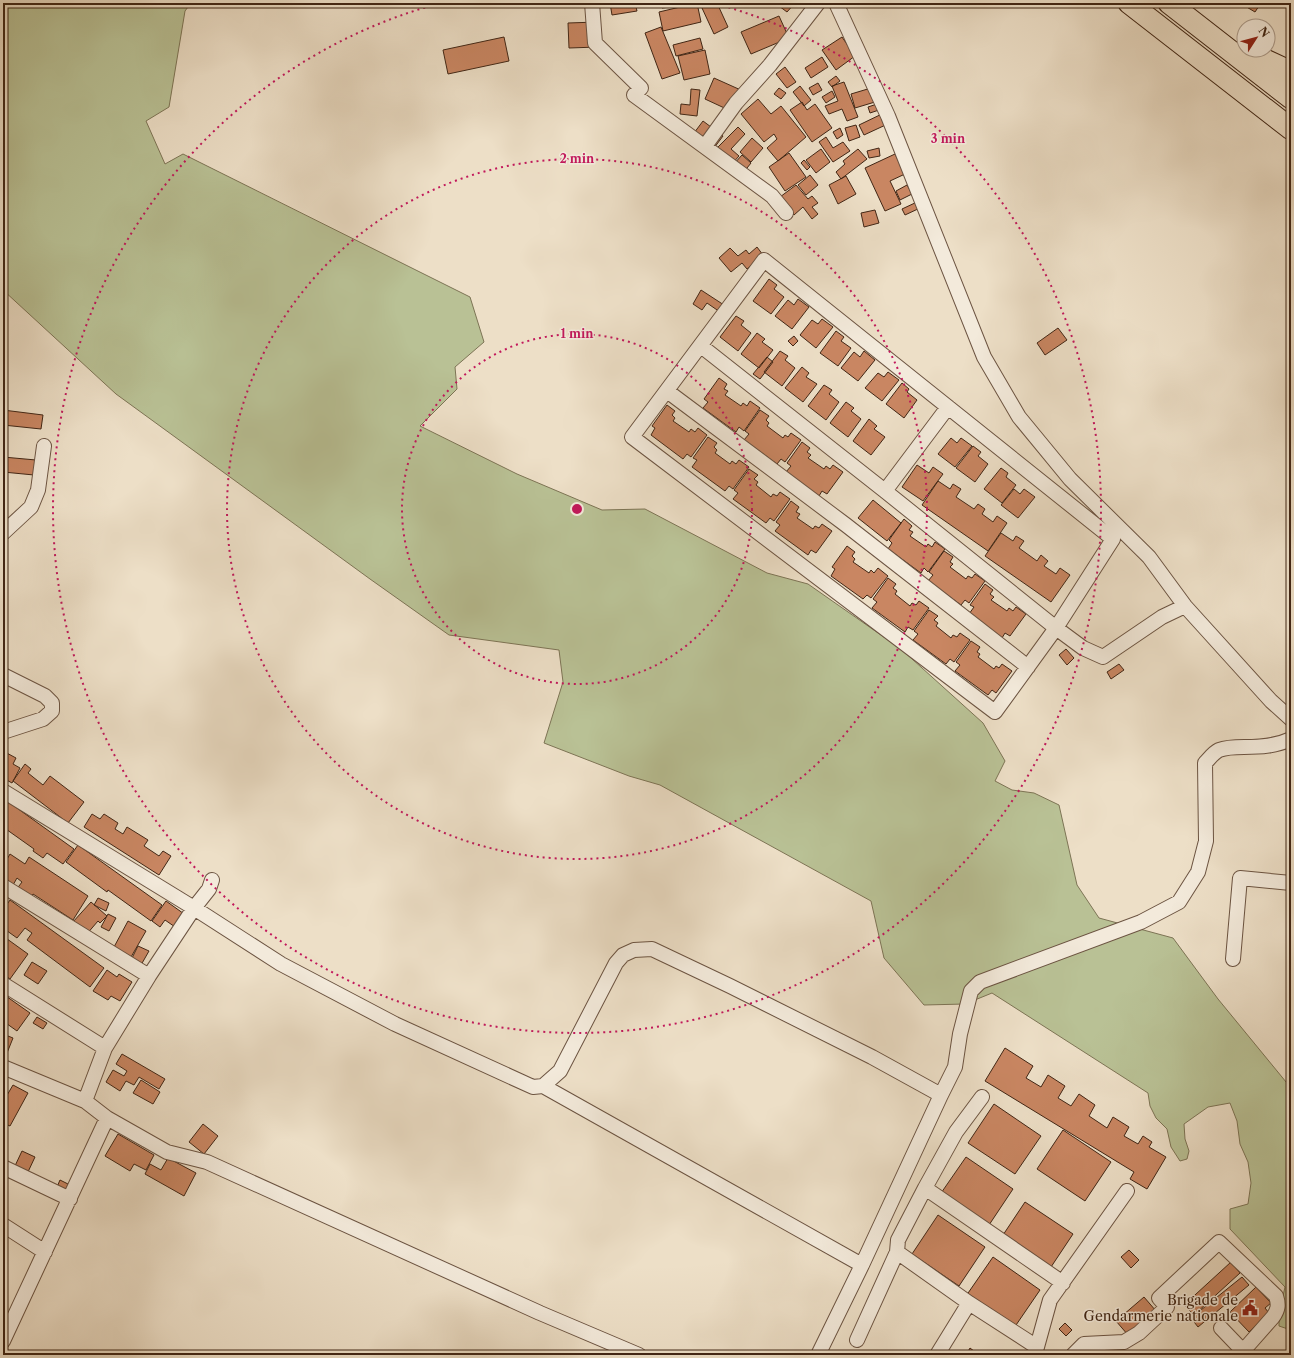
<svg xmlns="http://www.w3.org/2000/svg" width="1294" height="1358" font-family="'Libre Caslon Text',serif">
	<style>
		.green { fill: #b9c195; stroke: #7d7455 }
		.building { fill: #c98662; stroke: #412615 }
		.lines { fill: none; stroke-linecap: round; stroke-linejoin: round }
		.minor-casing { stroke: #6c5442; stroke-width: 16 }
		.highway-casing { stroke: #412615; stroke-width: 23 }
		.minor { stroke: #f3eadb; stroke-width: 14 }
		.highway { stroke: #eddfc7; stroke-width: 21 }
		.ring { fill: none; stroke: #c2185b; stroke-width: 2; stroke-dasharray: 2 4 }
		.labels { text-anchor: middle; stroke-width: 3; stroke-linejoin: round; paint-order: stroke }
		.poi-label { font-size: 14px; fill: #412615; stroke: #f3eadb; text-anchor: end }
		.centre { fill: #c2185b; stroke: #f3eadb; stroke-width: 2 }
		.ring-label { font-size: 12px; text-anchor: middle; font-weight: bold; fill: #c2185b; stroke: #f3eadb; stroke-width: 3; stroke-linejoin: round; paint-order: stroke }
	</style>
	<rect width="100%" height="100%" fill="#eddfc7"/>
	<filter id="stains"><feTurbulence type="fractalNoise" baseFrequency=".005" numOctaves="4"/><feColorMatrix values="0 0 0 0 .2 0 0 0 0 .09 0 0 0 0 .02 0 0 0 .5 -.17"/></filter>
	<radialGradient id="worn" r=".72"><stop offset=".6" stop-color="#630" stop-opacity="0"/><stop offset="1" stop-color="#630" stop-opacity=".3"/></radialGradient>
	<path class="green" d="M3 3H191L185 11 169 107 146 121 165 164 183 154 470 297 484 342 455 367 457 389 420 426 517 474 602 510 645 509 767 573 808 584 901 649 983 723 1005 761 995 781 1012 790 1034 793 1059 805 1077 885 1099 918 1173 938 1218 999 1291 1088V1330L1279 1326V1314L1285 1287 1230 1229V1209L1248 1204 1251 1183 1248 1162 1240 1144 1237 1121 1230 1103 1208 1107 1184 1124 1185 1139 1189 1151 1187 1159 1180 1161 1171 1147 1167 1129 1156 1118 1150 1106 1148 1093 992 993 965 1004 924 1005 884 958 871 901 660 785 629 776 544 743 563 682 559 650 449 635 370 579 116 394 3 290Z"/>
	<path class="building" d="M610 3H635L637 11 612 15Z
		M661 3H687V5L662 8Z
		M697 3 701 22 663 31 659 12Z
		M712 3H717L728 27 714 34 702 8Z
		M775 3H795L787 12Z
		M1240 3H1261L1255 12Z
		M779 16 789 38 751 54 741 32Z
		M597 22 598 47 569 48 568 23Z
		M661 27 680 73 662 79 645 33Z
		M504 37 509 61 448 74 443 50Z
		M842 37 855 56 836 70 822 50Z
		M700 38 703 49 676 56 673 45Z
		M705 50 710 74 684 80 678 56Z
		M822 57 828 67 811 78 805 68Z
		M785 67 796 82 787 88 776 74Z
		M836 76 840 81 832 87 828 82Z
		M714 78 743 91 733 112 705 99Z
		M844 82 858 117 847 121 842 109 829 114 825 106 838 101 832 86Z
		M818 83 822 90 813 95 809 88Z
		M800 86 811 100 804 106 793 92Z
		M779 88 786 93 781 99 774 94Z
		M871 88 875 102 855 108 851 94Z
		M691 89 700 90 697 116 680 114 681 104 690 105Z
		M832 91 835 97 826 103 822 97Z
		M758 99 771 114 781 106 806 137 778 161 767 148 777 139 774 134 764 142 741 114Z
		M802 102 807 110 815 104 832 128 812 142 790 110Z
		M880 103 882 109 870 113 868 107Z
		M886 112 892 122 864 135 859 125Z
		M703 121 723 136 711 152 691 137Z
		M856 125 860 137 849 141 845 128Z
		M738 127 745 134 731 149 739 156 731 165 715 150Z
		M840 128 843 135 837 139 833 132Z
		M826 137 833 148 843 142 850 151 833 162 819 142Z
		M752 138 763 148 751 162 740 152Z
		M879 148 880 156 869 158 867 151Z
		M821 149 830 162 816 173 806 160Z
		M858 149 867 159 841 179 836 172 845 164 843 161Z
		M789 153 806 177 785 191 769 167Z
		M895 154 905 174 890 181 901 204 885 211 865 168Z
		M742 155 751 163 743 173 733 165Z
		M804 160 810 167 807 170 801 163Z
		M810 175 818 185 806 195 798 185Z
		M846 176 856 194 838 204 829 185Z
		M796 185 808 199 812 196 818 203 812 207 818 214 812 219 803 207 794 215 780 197Z
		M907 185 912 194 900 200 896 191Z
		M917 202 920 208 905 215 902 209Z
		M875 210 879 223 864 227 861 213Z
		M757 247 763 255 747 269 742 263 731 272 719 258 730 248 738 256 746 250 749 254Z
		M769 279 777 285 774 289 784 297 771 314 753 301Z
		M701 290 724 305 720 312 707 303 702 310 693 304Z
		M798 299 809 307 792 329 775 316 788 300 794 305Z
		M736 316 744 321 741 325 751 333 738 351 720 337Z
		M822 319 833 327 816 348 800 335 812 320 818 324Z
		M1058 328 1067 340 1045 355 1037 343Z
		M836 331 844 337 841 341 851 348 838 366 820 353Z
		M757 333 765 339 762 342 773 350 759 368 741 354Z
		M794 336 798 341 793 346 788 341Z
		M780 351 788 356 785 360 795 368 782 386 764 372Z
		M864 351 875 360 858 381 841 368 854 352 860 357Z
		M767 357 773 362 760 379 753 374Z
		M802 367 809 373 806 377 817 384 803 402 785 388Z
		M888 372 899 380 882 401 865 388 878 373 884 377Z
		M719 378 727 384 724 389 728 391 725 395 741 406 743 403 747 406 750 401 760 408 744 431 739 427 736 432 703 408 708 402 704 399Z
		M902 383 909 389 907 392 917 400 904 418 886 404Z
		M824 385 832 390 829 394 839 402 826 420 808 406Z
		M846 402 854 408 851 411 861 419 848 437 830 423Z
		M667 405 675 411 672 415 675 418 673 421 689 432 691 429 695 432 698 428 707 435 691 457 687 454 683 459 651 435 655 428 652 426Z
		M3 410 43 415 41 429 3 425Z
		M760 410 769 416 766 420 769 423 767 426 783 438 785 435 788 437 791 433 801 440 785 462 781 459 777 464 744 440 749 434 745 431Z
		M869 419 877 426 874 429 885 437 871 455 853 441Z
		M708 437 717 443 714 447 717 450 715 453 730 464 732 461 736 464 739 460 749 467 733 489 729 486 725 491 692 467 697 460 693 458Z
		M951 438 957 443 961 438 972 446 955 467 938 454Z
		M802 442 810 448 807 452 811 455 808 458 824 469 826 466 830 469 833 465 843 472 827 494 822 491 819 496 786 472 791 466 787 463Z
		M973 446 981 452 978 456 988 464 975 482 956 468Z
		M3 457 36 460 34 475 3 472Z
		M917 465 929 473 933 467 943 474 923 501 902 487Z
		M1001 468 1008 473 1006 477 1016 485 1002 503 984 489Z
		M749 469 758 475 754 479 758 482 756 485 771 497 773 494 777 496 780 492 790 499 774 521 770 518 766 523 733 499 738 493 734 490Z
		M938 481 950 489 953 484 961 489 956 497 974 509 978 504 985 509 982 514 993 522 997 516 1007 523 988 551 922 505Z
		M1014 489 1020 494 1024 489 1035 497 1018 518 1001 505Z
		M873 500 901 523 887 541 858 518Z
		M791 501 799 507 796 512 800 514 797 518 813 529 815 526 819 528 822 524 832 531 816 553 811 550 808 555 775 531 780 525 776 522Z
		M904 519 912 526 909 530 913 532 910 536 926 547 928 544 932 547 935 542 945 549 928 572 924 568 921 573 888 549 892 543 889 540Z
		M1001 533 1013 541 1016 536 1024 541 1019 548 1037 561 1041 555 1048 561 1044 566 1056 574 1060 568 1070 575 1051 602 985 556Z
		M847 546 855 552 852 556 855 559 853 562 869 573 871 570 874 573 878 568 888 576 871 598 867 595 863 599 831 576 835 569 832 567Z
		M944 551 953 557 950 562 953 564 950 567 966 579 968 576 972 578 975 574 985 581 969 603 965 600 961 605 928 581 933 575 929 572Z
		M888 578 896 584 893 588 897 591 895 594 910 606 912 603 916 605 919 601 929 608 913 630 908 627 905 632 872 608 877 602 873 599Z
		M985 584 993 590 990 594 994 597 991 600 1007 611 1009 608 1013 611 1016 607 1026 614 1010 636 1005 633 1002 638 969 614 974 607 970 605Z
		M929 610 938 616 934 620 938 623 936 626 951 638 953 635 957 637 960 633 970 640 954 662 950 659 946 664 913 640 918 634 914 631Z
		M971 641 980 647 977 652 980 654 978 657 994 669 996 666 999 668 1002 664 1012 671 996 693 992 690 988 695 955 671 960 665 956 662Z
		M1066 649 1074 658 1067 665 1059 655Z
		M1119 664 1124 670 1111 679 1107 672Z
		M3 751 16 758 13 764 20 768 12 783 3 778Z
		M25 764 31 769 28 773 43 785 50 776 84 802 68 823 13 781Z
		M3 798 74 849 63 864 47 853 43 858 33 851 34 849 3 827Z
		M92 814 100 819 104 814 118 823 115 829 123 834 127 827 148 840 144 846 159 856 163 851 171 856 159 875 84 827Z
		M78 845 162 905 151 921 108 890 107 892 66 862Z
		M10 854 25 864 29 857 88 896 73 920 33 894 30 899 16 890 22 882 17 878 13 885 3 878V868L5 865 3 864V859L6 861Z
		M98 898 109 903 106 911 94 905Z
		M10 900 104 968 90 987 27 940 32 933 25 928 17 938 3 928V910Z
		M166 901 187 916 178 929 165 920 160 927 152 921Z
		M91 902 107 916 100 923 98 921 86 935 72 923Z
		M108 914 116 918 109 931 101 927Z
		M128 921 146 931 131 957 114 947Z
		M3 936 28 954 10 979 3 974Z
		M138 946 149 951 141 965 131 960Z
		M32 962 47 971 38 984 24 975Z
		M107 970 117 977 119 974 132 982 120 1001 111 996 108 1000 93 991Z
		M3 994 30 1013 17 1031 3 1021Z
		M37 1017 47 1023 43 1029 33 1023Z
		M3 1034 13 1038 3 1063Z
		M1005 1048 1033 1066 1026 1078 1041 1087 1048 1075 1065 1086 1058 1098 1071 1106 1079 1094 1095 1105 1089 1116 1107 1128 1113 1117 1129 1127 1124 1136 1138 1144 1143 1136 1152 1142 1149 1147 1166 1157 1147 1189 1130 1179 1134 1172 985 1081Z
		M122 1054 165 1079 159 1089 139 1077 134 1085 126 1081 120 1091 106 1082 113 1070 124 1076 127 1071 116 1064Z
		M141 1080 160 1092 153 1104 133 1093Z
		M13 1085 28 1093 10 1126 3 1123V1102Z
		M994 1104 1041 1136 1015 1174 968 1143Z
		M203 1124 218 1136 204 1154 189 1142Z
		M1063 1130 1111 1162 1085 1201 1037 1169Z
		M118 1134 154 1155 146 1170 134 1164 130 1171 105 1156Z
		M22 1151 35 1157 27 1174 14 1168Z
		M966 1157 1013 1189 987 1228 939 1196Z
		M168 1158 196 1173 184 1196 145 1174 150 1164 161 1170Z
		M60 1180 68 1184 66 1191 57 1187Z
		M1025 1202 1073 1234 1047 1273 999 1241Z
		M938 1215 985 1247 959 1286 912 1254Z
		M1129 1250 1139 1260 1131 1268 1121 1257Z
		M993 1257 1040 1290 1014 1328 966 1296Z
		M1231 1262 1240 1273 1194 1315 1184 1305Z
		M1242 1277 1249 1285 1198 1327 1191 1318Z
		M1256 1287 1271 1303 1265 1308 1269 1313 1249 1332 1230 1312Z
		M1144 1297 1156 1311 1128 1335 1116 1321Z
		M1065 1323 1072 1330 1066 1336 1059 1329Z
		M970 1348 979 1355H966Z"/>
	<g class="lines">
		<defs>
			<path id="minor" d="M592 3 595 43 641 88 634 95 772 196 786 213
				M836 3 888 116 984 357 1019 417 1070 479 1149 557 1185 606 1271 701 1291 719
				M705 146 736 103 770 65 818 3
				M701 346 885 491 1056 628 995 712 632 437 764 260 1113 539 1056 628 1083 648 1103 657 1162 617 1185 606
				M667 391 846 525 1028 667
				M885 491 948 407
				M3 533 31 507 38 490 44 446
				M3 675 45 696 52 703V711L43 719 3 732
				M3 791 194 908 281 964 395 1024 533 1087 543 1086 560 1071 616 963 623 955 634 950 652 949 730 986 872 1057 941 1095 955 1067 960 1034 971 991 980 982 1141 922 1179 902 1198 872 1206 841 1205 763C1210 758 1213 753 1219 750 1227 747 1237 747 1244 747 1261 747 1276 746 1291 739
				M3 886 149 976
				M1233 959 1240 878 1291 883
				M3 984 105 1048
				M3 1067 85 1101 107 1118 167 1152 207 1162 540 1313 639 1355
				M543 1086 862 1265 818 1355
				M85 1101 105 1048 149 976 194 908 209 889 212 880
				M3 1167 70 1199
				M925 1188 1063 1283
				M3 1225 45 1252
				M897 1252 969 1303 1037 1347
				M862 1265 941 1095
				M857 1340 897 1252 898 1240 925 1188 956 1132 982 1097
				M3 1341 107 1118
				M937 1355 969 1303
				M1034 1355 1037 1347 1050 1300 1127 1191
				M1073 1355 1084 1344 1124 1342 1139 1333 1167 1307 1159 1298 1219 1242 1276 1296C1279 1305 1278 1310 1273 1317L1243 1351 1221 1328"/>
			<path id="highway" d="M1129 3 1291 129
				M1169 3 1291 98
				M1250 50 1263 59 1291 72"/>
		</defs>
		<use href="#minor" class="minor-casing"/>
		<use href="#highway" class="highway-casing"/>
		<use href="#minor" class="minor"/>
		<use href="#highway" class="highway"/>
	</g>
	<g class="ring">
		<circle cx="577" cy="509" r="175"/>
		<circle cx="577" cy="509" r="350"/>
		<path d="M717 4A524 524 0 1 1 437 4"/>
	</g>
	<defs>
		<symbol id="civic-bare" viewBox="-9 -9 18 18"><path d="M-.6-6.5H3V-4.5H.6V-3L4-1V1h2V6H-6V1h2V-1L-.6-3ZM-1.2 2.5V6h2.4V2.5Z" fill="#8f2418" stroke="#f3eadb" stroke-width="2.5" paint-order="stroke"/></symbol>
	</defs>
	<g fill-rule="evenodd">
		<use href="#civic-bare" x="1239" y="1297" width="22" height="22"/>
	</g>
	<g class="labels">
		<g class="poi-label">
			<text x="1238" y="1305">Brigade de<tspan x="1238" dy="16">Gendarmerie nationale</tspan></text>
		</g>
	</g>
	<circle cx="577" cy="509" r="6" class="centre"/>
	<g class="ring-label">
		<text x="948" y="143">3 min</text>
		<text x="577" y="163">2 min</text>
		<text x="577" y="338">1 min</text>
	</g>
	<rect width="1294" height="1358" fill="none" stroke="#eddfc7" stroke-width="16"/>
	<rect x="4" y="4" width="1286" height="1350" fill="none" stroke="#412615" stroke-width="2"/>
	<rect x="8" y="8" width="1278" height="1342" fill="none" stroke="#412615"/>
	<g transform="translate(1256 38) rotate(54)"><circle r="19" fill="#f3eadb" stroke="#ac9c8c"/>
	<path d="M0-3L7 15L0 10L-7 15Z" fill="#8f2418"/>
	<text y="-6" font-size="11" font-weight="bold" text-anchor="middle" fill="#412615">N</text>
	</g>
	<rect width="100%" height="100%" filter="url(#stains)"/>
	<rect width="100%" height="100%" fill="url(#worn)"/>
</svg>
